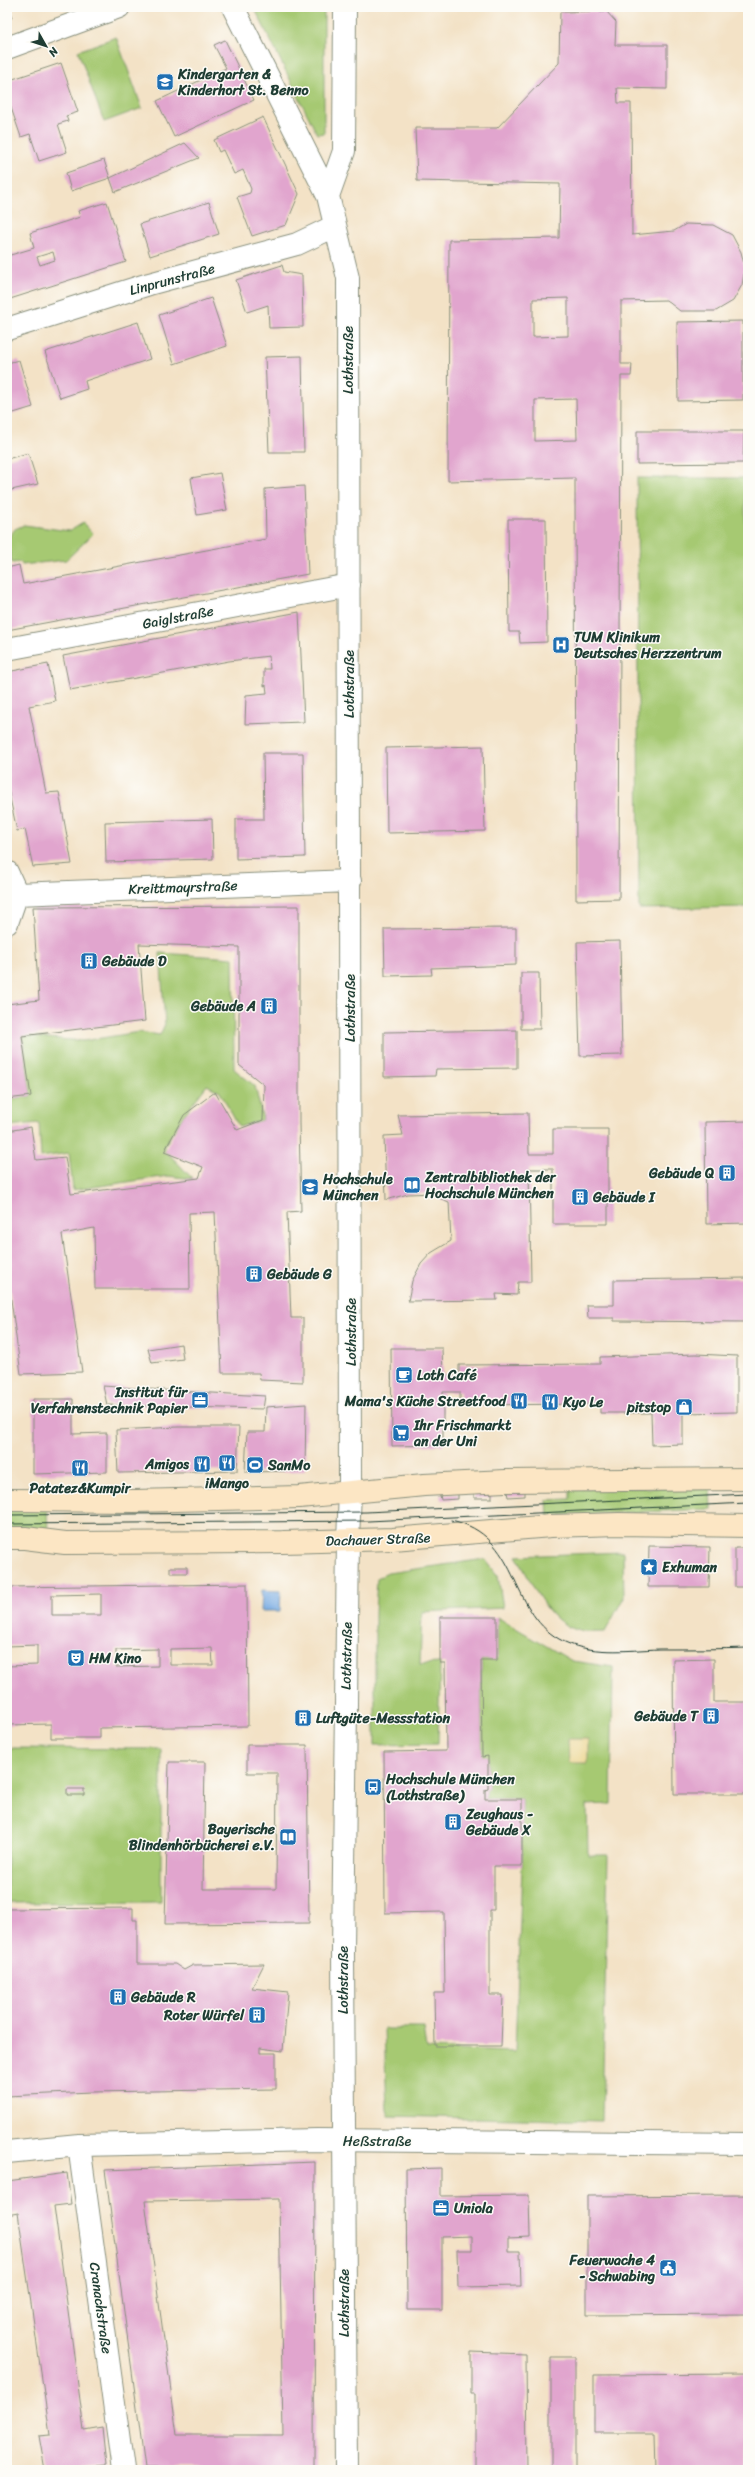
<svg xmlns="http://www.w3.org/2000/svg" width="755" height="2477" font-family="Sriracha,sans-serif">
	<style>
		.green { fill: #a6c972; stroke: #628353 }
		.sand { fill: #eeda9e; stroke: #868c69 }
		.water { fill: #74a9e2; stroke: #4a738b }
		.building { fill: #e1a5ce; fill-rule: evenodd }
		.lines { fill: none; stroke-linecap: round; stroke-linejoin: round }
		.minor-casing { stroke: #89907d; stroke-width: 24 }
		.tertiary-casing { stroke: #89907d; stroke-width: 24 }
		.secondary-casing { stroke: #89907d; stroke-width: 24 }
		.minor { stroke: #fff; stroke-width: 22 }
		.tertiary { stroke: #fff; stroke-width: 22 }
		.secondary { stroke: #fce6c4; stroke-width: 22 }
		.tram { stroke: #1f3d34; stroke-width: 1 }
		.labels { text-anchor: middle; stroke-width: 3; stroke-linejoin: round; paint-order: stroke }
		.poi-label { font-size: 14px; font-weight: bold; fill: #1f3d34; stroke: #fdfcf7; text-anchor: start }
		.street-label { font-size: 14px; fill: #1f3d34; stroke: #fdfcf7 }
	</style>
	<rect width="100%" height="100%" fill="#fdfcf7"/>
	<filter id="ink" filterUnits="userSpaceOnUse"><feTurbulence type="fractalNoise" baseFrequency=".025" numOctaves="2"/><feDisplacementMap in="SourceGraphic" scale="8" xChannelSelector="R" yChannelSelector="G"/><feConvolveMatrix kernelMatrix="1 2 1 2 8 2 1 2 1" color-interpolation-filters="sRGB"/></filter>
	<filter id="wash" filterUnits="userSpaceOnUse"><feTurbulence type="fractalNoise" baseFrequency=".012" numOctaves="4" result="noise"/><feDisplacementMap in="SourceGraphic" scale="16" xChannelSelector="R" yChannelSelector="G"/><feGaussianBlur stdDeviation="0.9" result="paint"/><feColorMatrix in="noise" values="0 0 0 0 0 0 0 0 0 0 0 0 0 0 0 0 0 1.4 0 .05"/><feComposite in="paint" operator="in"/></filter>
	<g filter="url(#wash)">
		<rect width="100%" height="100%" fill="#f3e2c6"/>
		<path class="green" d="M254 7H324V133L317 134Z
			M116 37 142 108 104 122 78 51Z
			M637 478H745L748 907 639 909Z
			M83 523 93 534 66 560 22 565 21 562 12 563 7 540 15 529 24 525 70 531Z
			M160 953 233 958 234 1069 255 1086 263 1120 239 1127 220 1092 207 1085 184 1115 163 1148 193 1179 168 1176 73 1190 69 1153 41 1157 39 1123 7 1126V1099L31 1096 22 1036 83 1041 139 1032 160 1035 165 1024Z
			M570 1488H710L711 1509 548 1516 547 1500 570 1499Z
			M47 1509 48 1531 7 1529V1510Z
			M623 1552 624 1597 605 1632C597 1632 588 1633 580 1631 545 1622 534 1584 516 1556Z
			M485 1559 498 1576 503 1608 422 1612 420 1664 440 1663 438 1744 375 1745V1613L377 1578 388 1573Z
			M497 1617 572 1661 613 1667 611 1804 587 1805 588 1855H608L602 2121 389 2116 387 2111 384 2028H424L427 2049 515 2052 522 1866V1799H485V1790L488 1789V1757H482L481 1660H497Z
			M7 1748 161 1749V1902L7 1903Z"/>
		<path class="sand" d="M568 1739H588V1763H569Z"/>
		<path class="water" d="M262 1590 281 1591 280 1611H261Z"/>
		<g id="blocks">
			<path class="building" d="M7 7 12 18 7 20Z
				M606 11 616 22 615 45H667V89L617 88 618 103H631L632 235 674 231 686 224 713 225 732 235 741 252 745 268 742 285 733 301 716 311H680L666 300 621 301V364H632L631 376H621L619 899 576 900 575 478 448 481 449 240 559 238 560 184 417 181 415 128H497L559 63 560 12ZM568 298V336L533 337V299ZM576 399 577 440 535 441V400Z
				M225 40 254 100 174 137 157 101 226 68 214 45Z
				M61 63 78 112 66 116 68 121 58 124 67 152 39 161 30 134 21 137 7 96V81Z
				M263 117 299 194 286 225 252 236 237 197 250 193 251 189 243 170 234 174 223 150 219 152 214 140Z
				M185 143 199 158 115 192 110 178Z
				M104 160 110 178 71 191 66 173Z
				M107 202 126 262 7 300V256L34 248 30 233 80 217 78 211ZM53 252 55 260 40 265 37 257Z
				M209 202 219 234 150 256 140 224Z
				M282 265 284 272 302 275 303 327 269 328 268 305 247 312 236 280Z
				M211 298 227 346 174 364 159 315Z
				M743 321V400L678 401 677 322Z
				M138 322 150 359 85 381 87 389 60 398 45 352Z
				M302 356 304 452H269L265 357Z
				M19 360 33 407 7 415V363Z
				M637 431H744L743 463 637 464Z
				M28 453 38 484 7 491V459Z
				M220 473 227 510 197 515 191 478Z
				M304 486 308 574 7 630V568L19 565 23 584 266 539 265 489Z
				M508 519H546L547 642 520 643 519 632H509Z
				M299 612 304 722 245 724 246 695 267 693 266 685 264 686V669H270L269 656 229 661 70 690 63 656Z
				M48 664 55 701 29 706 46 793 59 792 72 864 33 867 25 829 17 831 7 784V672Z
				M483 746 485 831 387 833 386 748Z
				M263 753H303L305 857 236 859V819H264Z
				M212 819 213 859 106 862 105 822Z
				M299 906V1123L301 1211 287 1212 291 1318H303V1382L260 1380 259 1373H222L215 1212 189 1213 190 1289H95L94 1228 62 1234 82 1372 21 1374 7 1270V1131L31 1127 36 1160 65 1157 71 1194 199 1178 203 1167 164 1152 184 1115 215 1092 237 1130 263 1120 264 1085 239 1065V947L139 944 145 1021 22 1036 31 1096 7 1099V1004L39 1000 33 907Z
				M516 928V965L431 968 432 975 385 976 384 929Z
				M620 941 622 1055 580 1056 577 942Z
				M521 973H539L540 1029H521Z
				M517 1030V1068L436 1069 435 1076 384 1077V1032Z
				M528 1113 529 1154H553V1129H608V1224H553V1169H529L531 1282H518L517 1295 496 1294 497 1300 408 1301 412 1281 421 1264 431 1253 451 1241 449 1202 439 1198 436 1193 408 1194 386 1200 384 1136 403 1135 398 1115Z
				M748 1121V1223L706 1224 705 1122Z
				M748 1278V1322L614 1321V1318H588L587 1305H614V1280Z
				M181 1344 183 1359 152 1363 148 1349Z
				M391 1348H442L443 1375H459V1365L600 1364V1357L696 1354 737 1356V1412L683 1413V1444L652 1445 651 1413H600V1404L460 1405V1392H443V1445L392 1446Z
				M103 1386 178 1391 265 1396 263 1409 107 1405Z
				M33 1399H73V1434L107 1433V1472L33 1474Z
				M306 1404 305 1471 245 1472 247 1432H265L266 1407Z
				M178 1427H239L237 1471 118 1473 116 1430Z
				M525 1491V1496L508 1497 507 1492Z
				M474 1493H492V1498H474Z
				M458 1494V1499L441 1500 440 1495Z
				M649 1546 710 1547 709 1587H648Z
				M735 1548H748V1587H735Z
				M170 1567H187V1573H170Z
				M247 1584 248 1726 100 1728V1738H51V1724L7 1725V1666L37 1665V1645L7 1646V1587ZM101 1594V1615H52V1595ZM212 1648 213 1665H170V1649ZM158 1649V1666L116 1667V1650Z
				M440 1617H497V1660H481L482 1757 488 1756V1789L485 1790V1799H522V1866H494V1910H490V1995H503L501 2046H435L434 1993H445L444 1912 385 1913 384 1752 446 1751 445 1663H440Z
				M714 1659V1702H748V1794H674L673 1660Z
				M298 1714H308L307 1721H298Z
				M247 1745H307L309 1923 165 1924 169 1762H205L203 1889H276L277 1773H247Z
				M67 1789H84V1795H67Z
				M133 1908V1920H137V1964H175L184 1970 193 1965 264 1964 252 1988 288 1992 283 2051 260 2048V2053H276V2089L91 2092 7 2096V1909Z
				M315 2162 314 2469 145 2468 105 2170ZM279 2199 283 2435H177L145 2201Z
				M441 2168V2196L529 2195 530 2237 508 2238V2251H520L521 2286 458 2287 457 2250H472V2236L442 2237V2310H407L406 2169Z
				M67 2173 71 2204 54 2206 84 2430 102 2427 106 2465 45 2470 39 2436 50 2435 18 2213 7 2215V2181Z
				M748 2195V2314L587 2315V2196Z
				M471 2352 526 2354 527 2470H475V2394H471Z
				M551 2357H575V2470H551Z
				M748 2374V2470H656L655 2433H594V2375Z"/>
		</g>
	</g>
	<g filter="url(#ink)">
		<use href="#blocks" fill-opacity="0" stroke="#89907d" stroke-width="1"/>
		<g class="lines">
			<defs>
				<path id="minor" d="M233 7 328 196 348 278 350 1492
					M7 48 119 7
					M328 196 344 151 345 7
					M7 329 149 284 297 244 335 226
					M7 649 349 585
					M7 872 17 894 7 923
					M17 894 350 881
					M79 2145 123 2470
					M7 2152 79 2145 317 2140 748 2144"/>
				<path id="tertiary" d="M346 2470 343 1951 348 1540 350 1492"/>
				<path id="secondary" d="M7 1500 134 1501 299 1497 424 1485 505 1481 748 1479
					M7 1538H25L65 1543 283 1542 393 1539 551 1526 619 1524 748 1526"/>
			</defs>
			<use href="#minor" class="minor-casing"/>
			<use href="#tertiary" class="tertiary-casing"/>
			<use href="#secondary" class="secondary-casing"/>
			<use href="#minor" class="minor"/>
			<use href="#tertiary" class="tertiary"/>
			<use href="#secondary" class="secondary"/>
			<path class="tram" d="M7 1515 366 1512 748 1494
				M451 1520C521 1535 508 1610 559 1639 589 1656 627 1650 660 1649 689 1649 719 1649 748 1648
				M7 1524 368 1521 748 1503"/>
		</g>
	</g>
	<defs>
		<symbol id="school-square" viewBox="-11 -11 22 22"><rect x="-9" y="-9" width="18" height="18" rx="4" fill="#1f6fb2" stroke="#fdfcf7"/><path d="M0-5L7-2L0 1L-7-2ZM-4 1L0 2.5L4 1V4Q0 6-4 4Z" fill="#fff"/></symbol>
		<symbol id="hospital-square" viewBox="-11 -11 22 22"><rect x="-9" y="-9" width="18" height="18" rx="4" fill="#1f6fb2" stroke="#fdfcf7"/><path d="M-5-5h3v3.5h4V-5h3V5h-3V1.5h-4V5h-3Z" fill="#fff"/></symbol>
		<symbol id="building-square" viewBox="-11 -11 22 22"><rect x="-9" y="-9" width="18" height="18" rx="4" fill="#1f6fb2" stroke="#fdfcf7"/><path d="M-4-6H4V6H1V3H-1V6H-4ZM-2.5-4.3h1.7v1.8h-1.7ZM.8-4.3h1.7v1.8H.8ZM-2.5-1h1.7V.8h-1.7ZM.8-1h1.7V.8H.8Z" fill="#fff"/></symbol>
		<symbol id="library-square" viewBox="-11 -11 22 22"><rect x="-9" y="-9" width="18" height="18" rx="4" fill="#1f6fb2" stroke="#fdfcf7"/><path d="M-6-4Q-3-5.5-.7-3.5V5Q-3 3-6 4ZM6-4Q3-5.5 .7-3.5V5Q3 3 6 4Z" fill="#fff"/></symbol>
		<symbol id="university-square" viewBox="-11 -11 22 22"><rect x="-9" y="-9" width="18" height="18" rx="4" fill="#1f6fb2" stroke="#fdfcf7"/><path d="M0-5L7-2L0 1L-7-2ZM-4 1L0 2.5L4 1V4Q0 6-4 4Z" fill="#fff"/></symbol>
		<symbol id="cafe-square" viewBox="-11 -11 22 22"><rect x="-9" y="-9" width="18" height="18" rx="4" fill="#1f6fb2" stroke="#fdfcf7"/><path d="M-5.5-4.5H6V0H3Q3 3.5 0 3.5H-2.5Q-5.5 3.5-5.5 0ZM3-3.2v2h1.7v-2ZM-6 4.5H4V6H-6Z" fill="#fff"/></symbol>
		<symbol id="office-square" viewBox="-11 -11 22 22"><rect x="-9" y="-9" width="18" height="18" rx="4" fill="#1f6fb2" stroke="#fdfcf7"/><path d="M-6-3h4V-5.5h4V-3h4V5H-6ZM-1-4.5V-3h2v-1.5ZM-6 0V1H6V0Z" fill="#fff"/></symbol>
		<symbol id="restaurant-square" viewBox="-11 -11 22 22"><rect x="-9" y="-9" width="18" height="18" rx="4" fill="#1f6fb2" stroke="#fdfcf7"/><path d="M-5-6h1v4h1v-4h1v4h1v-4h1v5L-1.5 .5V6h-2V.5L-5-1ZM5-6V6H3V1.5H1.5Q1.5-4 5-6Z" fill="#fff"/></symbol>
		<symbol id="shop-square" viewBox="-11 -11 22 22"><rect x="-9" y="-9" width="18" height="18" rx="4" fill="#1f6fb2" stroke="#fdfcf7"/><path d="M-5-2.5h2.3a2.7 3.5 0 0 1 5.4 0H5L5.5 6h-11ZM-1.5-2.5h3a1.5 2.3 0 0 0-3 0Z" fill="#fff"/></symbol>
		<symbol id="supermarket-square" viewBox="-11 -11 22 22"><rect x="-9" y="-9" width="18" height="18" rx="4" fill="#1f6fb2" stroke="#fdfcf7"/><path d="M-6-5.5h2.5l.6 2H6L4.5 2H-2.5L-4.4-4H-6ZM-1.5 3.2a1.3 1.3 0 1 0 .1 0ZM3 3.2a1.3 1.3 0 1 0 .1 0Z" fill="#fff"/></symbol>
		<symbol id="stadium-square" viewBox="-11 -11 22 22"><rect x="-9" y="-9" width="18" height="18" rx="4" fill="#1f6fb2" stroke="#fdfcf7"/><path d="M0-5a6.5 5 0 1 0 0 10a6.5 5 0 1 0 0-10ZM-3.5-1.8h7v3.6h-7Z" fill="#fff"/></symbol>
		<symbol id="sight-square" viewBox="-11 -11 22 22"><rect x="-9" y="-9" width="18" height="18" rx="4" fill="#1f6fb2" stroke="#fdfcf7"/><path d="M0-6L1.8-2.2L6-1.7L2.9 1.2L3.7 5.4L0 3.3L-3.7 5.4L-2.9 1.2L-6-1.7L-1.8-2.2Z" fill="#fff"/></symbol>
		<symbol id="theatre-square" viewBox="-11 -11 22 22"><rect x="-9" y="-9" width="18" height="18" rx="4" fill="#1f6fb2" stroke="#fdfcf7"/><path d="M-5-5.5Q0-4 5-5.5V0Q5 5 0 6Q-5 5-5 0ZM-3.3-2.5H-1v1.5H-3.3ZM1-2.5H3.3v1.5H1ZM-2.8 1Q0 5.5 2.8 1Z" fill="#fff"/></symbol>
		<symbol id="bus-square" viewBox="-11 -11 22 22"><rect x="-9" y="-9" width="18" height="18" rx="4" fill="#1f6fb2" stroke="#fdfcf7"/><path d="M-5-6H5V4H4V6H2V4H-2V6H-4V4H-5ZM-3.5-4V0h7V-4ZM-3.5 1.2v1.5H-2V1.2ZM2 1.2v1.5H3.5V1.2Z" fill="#fff"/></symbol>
		<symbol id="civic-square" viewBox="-11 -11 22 22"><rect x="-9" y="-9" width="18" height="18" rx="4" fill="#1f6fb2" stroke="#fdfcf7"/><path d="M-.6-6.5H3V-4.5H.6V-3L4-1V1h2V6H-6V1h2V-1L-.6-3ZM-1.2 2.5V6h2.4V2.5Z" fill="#fff"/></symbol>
	</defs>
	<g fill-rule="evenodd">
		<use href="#school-square" x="155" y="72" width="20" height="20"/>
		<use href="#hospital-square" x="551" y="635" width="20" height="20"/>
		<use href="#building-square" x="79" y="951" width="20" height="20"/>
		<use href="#building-square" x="259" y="996" width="20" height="20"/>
		<use href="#building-square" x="717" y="1163" width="20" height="20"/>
		<use href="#library-square" x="402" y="1175" width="20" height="20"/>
		<use href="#university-square" x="300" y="1177" width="20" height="20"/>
		<use href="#building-square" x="570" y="1187" width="20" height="20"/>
		<use href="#building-square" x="244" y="1264" width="20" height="20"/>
		<use href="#cafe-square" x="394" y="1365" width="20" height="20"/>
		<use href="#office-square" x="190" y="1390" width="20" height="20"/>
		<use href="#restaurant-square" x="509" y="1391" width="20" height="20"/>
		<use href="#restaurant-square" x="540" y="1392" width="20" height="20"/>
		<use href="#shop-square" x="674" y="1397" width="20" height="20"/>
		<use href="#supermarket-square" x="391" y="1423" width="20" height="20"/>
		<use href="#restaurant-square" x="217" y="1453" width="20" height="20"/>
		<use href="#restaurant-square" x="192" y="1454" width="20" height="20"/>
		<use href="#stadium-square" x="245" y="1455" width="20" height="20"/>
		<use href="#restaurant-square" x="70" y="1458" width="20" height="20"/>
		<use href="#sight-square" x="639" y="1557" width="20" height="20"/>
		<use href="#theatre-square" x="66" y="1648" width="20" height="20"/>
		<use href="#building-square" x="701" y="1706" width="20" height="20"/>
		<use href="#building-square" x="293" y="1708" width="20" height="20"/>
		<use href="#bus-square" x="363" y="1777" width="20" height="20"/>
		<use href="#building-square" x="443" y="1812" width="20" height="20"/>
		<use href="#library-square" x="278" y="1827" width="20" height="20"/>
		<use href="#building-square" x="108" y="1987" width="20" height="20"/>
		<use href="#building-square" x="247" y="2005" width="20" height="20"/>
		<use href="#office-square" x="431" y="2198" width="20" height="20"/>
		<use href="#civic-square" x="658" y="2258" width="20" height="20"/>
	</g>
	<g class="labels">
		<g class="poi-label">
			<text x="178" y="79">Kindergarten &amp;<tspan x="178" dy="16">Kinderhort St. Benno</tspan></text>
			<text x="574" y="642">TUM Klinikum<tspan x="574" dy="16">Deutsches Herzzentrum</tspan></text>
			<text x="102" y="966">Gebäude D</text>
			<text x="256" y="1011" text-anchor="end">Gebäude A</text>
			<text x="714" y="1178" text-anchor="end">Gebäude Q</text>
			<text x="425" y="1182">Zentralbibliothek der<tspan x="425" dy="16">Hochschule München</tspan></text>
			<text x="323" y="1184">Hochschule<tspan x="323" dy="16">München</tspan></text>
			<text x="593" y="1202">Gebäude I</text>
			<text x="267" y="1279">Gebäude G</text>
			<text x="417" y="1380">Loth Café</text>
			<text x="187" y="1397" text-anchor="end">Institut für<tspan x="187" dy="16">Verfahrenstechnik Papier</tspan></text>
			<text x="506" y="1406" text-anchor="end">Mama's Küche Streetfood</text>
			<text x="563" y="1407">Kyo Le</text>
			<text x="671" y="1412" text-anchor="end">pitstop</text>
			<text x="414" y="1430">Ihr Frischmarkt<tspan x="414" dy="16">an der Uni</tspan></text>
			<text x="189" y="1469" text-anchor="end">Amigos</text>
			<text x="268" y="1470">SanMo</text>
			<text x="227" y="1488" text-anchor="middle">iMango</text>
			<text x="80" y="1493" text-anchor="middle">Patatez&amp;Kumpir</text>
			<text x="662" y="1572">Exhuman</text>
			<text x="89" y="1663">HM Kino</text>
			<text x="698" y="1721" text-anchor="end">Gebäude T</text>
			<text x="316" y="1723">Luftgüte-Messstation</text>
			<text x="386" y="1784">Hochschule München<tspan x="386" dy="16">(Lothstraße)</tspan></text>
			<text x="466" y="1819">Zeughaus -<tspan x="466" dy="16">Gebäude X</tspan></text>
			<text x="275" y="1834" text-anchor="end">Bayerische<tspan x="275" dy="16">Blindenhörbücherei e.V.</tspan></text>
			<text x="131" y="2002">Gebäude R</text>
			<text x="244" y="2020" text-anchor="end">Roter Würfel</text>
			<text x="454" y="2213">Uniola</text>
			<text x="655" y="2265" text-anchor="end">Feuerwache 4<tspan x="655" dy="16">- Schwabing</tspan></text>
		</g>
		<g class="street-label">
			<text transform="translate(172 279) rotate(-15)" y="5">Linprunstraße</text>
			<text transform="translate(348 360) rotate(-90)" y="5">Lothstraße</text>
			<text transform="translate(178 617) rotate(-11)" y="5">Gaiglstraße</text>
			<text transform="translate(349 684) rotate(-90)" y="5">Lothstraße</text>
			<text transform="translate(183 887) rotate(-2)" y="5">Kreittmayrstraße</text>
			<text transform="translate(350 1008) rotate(-90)" y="5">Lothstraße</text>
			<text transform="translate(351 1332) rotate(-90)" y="5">Lothstraße</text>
			<text transform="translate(378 1539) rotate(-2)" y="5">Dachauer Straße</text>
			<text transform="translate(346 1656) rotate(-89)" y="5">Lothstraße</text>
			<text transform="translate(343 1980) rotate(-90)" y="5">Lothstraße</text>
			<text x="377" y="2146">Heßstraße</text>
			<text transform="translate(344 2303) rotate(-90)" y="5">Lothstraße</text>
			<text transform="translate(101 2308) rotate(82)" y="5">Cranachstraße</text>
		</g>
	</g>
	<rect width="755" height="2477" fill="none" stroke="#fdfcf7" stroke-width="24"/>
	<g transform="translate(46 46) rotate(129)" stroke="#fdfcf7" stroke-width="3" paint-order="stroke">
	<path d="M0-3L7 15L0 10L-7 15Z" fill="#1f3d34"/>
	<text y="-6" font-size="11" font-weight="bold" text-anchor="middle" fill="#1f3d34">N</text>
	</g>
</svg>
